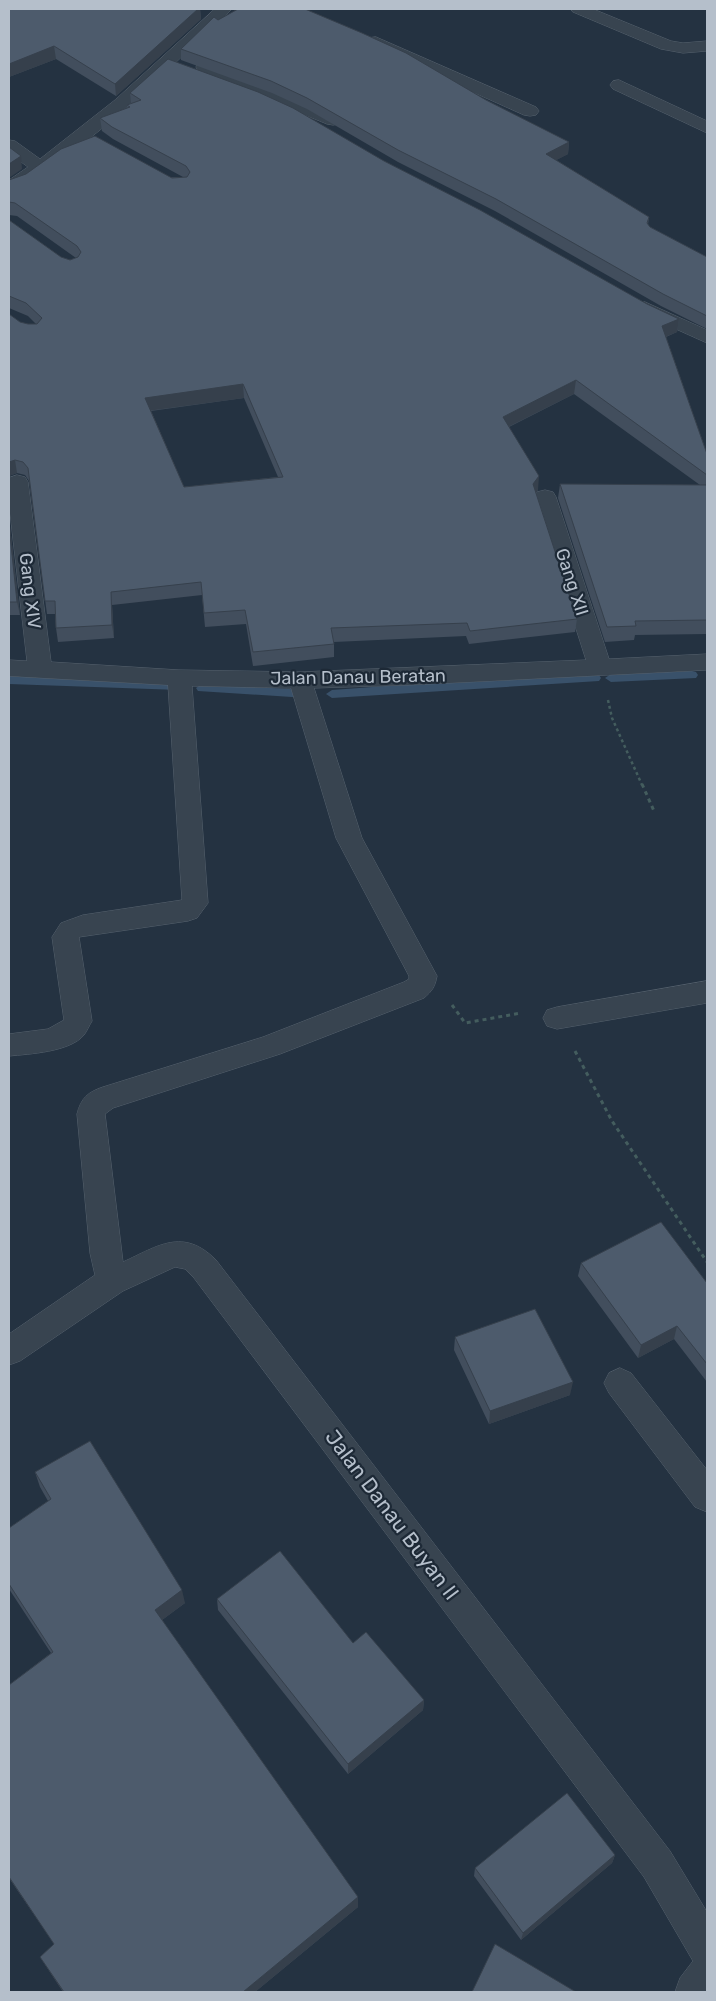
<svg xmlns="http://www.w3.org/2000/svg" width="716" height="2001" font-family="Rubik,sans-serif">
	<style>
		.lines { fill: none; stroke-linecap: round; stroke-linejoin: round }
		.stream { fill: #39516a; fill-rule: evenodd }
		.minor-casing { stroke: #56626e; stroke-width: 1 }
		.path-far1 { stroke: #445d5e; stroke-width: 2.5; stroke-dasharray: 3 3; stroke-linecap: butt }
		.path { stroke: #445d5e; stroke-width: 3; stroke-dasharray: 4 4; stroke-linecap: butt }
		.minor { fill: #384450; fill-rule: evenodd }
		.wall { fill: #424e5d; fill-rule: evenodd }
		.shaded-wall { fill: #36404c }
		.building { fill: #4d5b6c; stroke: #36404c; fill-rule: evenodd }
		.labels { text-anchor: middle; stroke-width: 4.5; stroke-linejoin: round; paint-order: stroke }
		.street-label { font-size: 18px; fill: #b5bfcb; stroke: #1d2936 }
		.near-street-label { font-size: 21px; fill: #b5bfcb; stroke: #1d2936 }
	</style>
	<rect width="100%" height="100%" fill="#243241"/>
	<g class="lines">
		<path class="stream" d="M692 671 696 672 698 675 696 678 611 682 605 678 611 674Z
			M595 674 599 675 601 678 599 681 332 698 326 694 332 690 480 679Z
			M9 676 179 682 185 686 179 690 9 684Z
			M202 684 307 690 313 694 307 698 198 691 196 688Z"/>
		<defs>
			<path id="minor" d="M215 9H232L153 84 100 130 47 172 15 192 9 193V180L28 167 9 153V140L15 141 40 159 115 100Z
				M571 9H593L671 41 683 43 707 41V51L683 53 661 49 573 12Z
				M376 37 536 107 539 111 536 115 530 116 524 115 370 46 368 42 370 38Z
				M204 62 339 116 342 120 339 124 333 125 327 124 198 71 196 67 198 63Z
				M619 80 707 121V133L613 89 610 85 613 81Z
				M645 302 707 330V343L638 312 635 308 638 304Z
				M17 475 25 477 28 482 51 662 179 670 300 672 586 660 534 497 537 492 545 490 553 492 556 497 609 659 707 654V670L408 685 314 688 362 838 437 976C435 987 432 991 424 998L280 1054 113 1108 105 1114 123 1262C158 1246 183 1227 216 1260L670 1851 707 1912V1992H675L680 1978 693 1961 644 1877 194 1278 185 1269 175 1267 123 1291 20 1361 9 1365V1334L95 1275 90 1253 77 1114C81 1098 88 1092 103 1087L263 1037 404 982 409 979V976L336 838 291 688 192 686 208 903 197 918 188 921 79 937 92 1021C89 1026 87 1031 84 1035 70 1052 29 1054 9 1056V1034L48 1029 64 1020 52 937 61 923 83 915 182 900 168 685 9 676V660L27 661 9 504V478Z
				M707 981V1003L557 1029 547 1026 543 1018 547 1010 557 1007Z
				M620 1368 631 1373 707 1470V1512L695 1507 609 1393 604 1383 609 1373Z"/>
		</defs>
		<use href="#minor" class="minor-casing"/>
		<path class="path-far1" d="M608 700 612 718 642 785"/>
		<path class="path" d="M642 784 654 811
			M452 1005 465 1023 521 1013
			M575 1051 612 1121 707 1262"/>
		<use href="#minor" class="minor"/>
	</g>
	<path class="wall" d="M9 9H200L201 19 116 96 56 59 9 77Z
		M218 20 486 100 569 142 568 154 556 160 649 217 648 225 650 227 707 257V329L661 306 495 211 398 162 307 109 272 93 181 60V49Z
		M130 93 384 161 647 304 679 319 677 332 666 337 707 454V634L635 635 634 640 605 642 558 498 560 484 700 485 574 394 509 427 538 490 536 492 577 619 575 632 469 644 466 636 334 642V657L253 666 246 624 205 627 202 595 112 605 114 638 58 642 56 628 55 614H47L29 481 25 475 17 473 9 476 20 322 28 324H36L28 316 9 308V220L61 257 70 260 76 258 17 216 9 215V180L183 177 113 139 102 131 100 118 127 108V105L131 103ZM244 398 278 477 184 487 151 411Z
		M9 518 20 615H9Z
		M581 1263 707 1283V1382L674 1339 638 1358 578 1276Z
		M455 1337 570 1395 489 1424 454 1350Z
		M35 1472 185 1603 162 1620 358 1907 255 1992H63L40 1957 54 1944 9 1878V1685L51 1653 9 1589V1528L48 1501 40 1487Z
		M217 1599 353 1643 424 1700 423 1710 348 1774 218 1610Z
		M615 1855 612 1863 521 1940 474 1876 475 1868Z"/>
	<path class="shaded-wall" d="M198 9H200L201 19 116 96 115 84Z
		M54 46 56 59 9 77V64Z
		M569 142 568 154 545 166 546 154Z
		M21 156 22 169 9 178V164Z
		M679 319 677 332 660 339 662 326Z
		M576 380 574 394 502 430 503 417Z
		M243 384 244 398 147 411 145 398Z
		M15 460 17 473 9 476V462Z
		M539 476 538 490 532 498 533 484Z
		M9 518 20 615 17 602 9 526Z
		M111 592 112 605 114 638 112 625Z
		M677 1326 674 1339 638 1358 641 1345Z
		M573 1382 570 1395 489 1424 490 1411Z
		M182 1590 185 1603 158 1623 155 1610Z
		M424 1700 423 1710 348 1774V1764Z
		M615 1855 612 1863 521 1940 523 1933Z
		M358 1897V1907L255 1992H243Z"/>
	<path class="building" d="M9 9H198L115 84 54 46 9 64Z
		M238 9H305L362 33 406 53 486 100 569 142 546 154 649 217 647 223 650 227 707 257V316L663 294 496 199 398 150 307 98 271 81 181 49 214 17 218 20Z
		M168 59 258 92 293 108 384 161 480 210 647 304 679 319 662 326 707 454V475L576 380 503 417 539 476 533 484 577 619 470 631 467 623 331 628 334 644 253 652 245 610 204 613 201 582 111 592 112 625 56 628 55 601H45L28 468 23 462 15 460 9 462V314L20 322 28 324H37L42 318 26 303 9 296V220L61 257 70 260 78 257 81 252 77 246 15 203 9 202V180L26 174 61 149 95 136 172 178 187 177 190 172 186 166 112 127 100 118 130 107 127 105 141 100 130 93ZM243 384 283 477 184 487 145 398Z
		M9 147 21 156 9 164Z
		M560 484 707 485V620L635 621 636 626 607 627Z
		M9 526 17 602H9Z
		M661 1222 707 1283V1364L677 1326 641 1345 581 1263Z
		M535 1309 573 1382 490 1411 455 1337Z
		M90 1441 182 1590 155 1610 358 1897 243 1992H64L40 1957 54 1944 9 1877V1685L53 1652 9 1584V1528L51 1499 35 1472Z
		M280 1551 353 1643 366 1632 424 1700 348 1764 217 1599Z
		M567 1793 615 1855 523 1933 475 1868Z
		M495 1944 576 1992H472Z"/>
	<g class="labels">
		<g class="street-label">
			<text transform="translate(572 582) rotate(72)" y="6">Gang XII</text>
			<text transform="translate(30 591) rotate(83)" y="6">Gang XIV</text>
			<text transform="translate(358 677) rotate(-1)" y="6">Jalan Danau Beratan</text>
		</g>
		<g class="near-street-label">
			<text transform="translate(392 1515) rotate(53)" y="7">Jalan Danau Buyan II</text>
		</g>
	</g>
	<rect width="716" height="2001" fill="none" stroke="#b5bfcb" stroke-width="20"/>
</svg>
